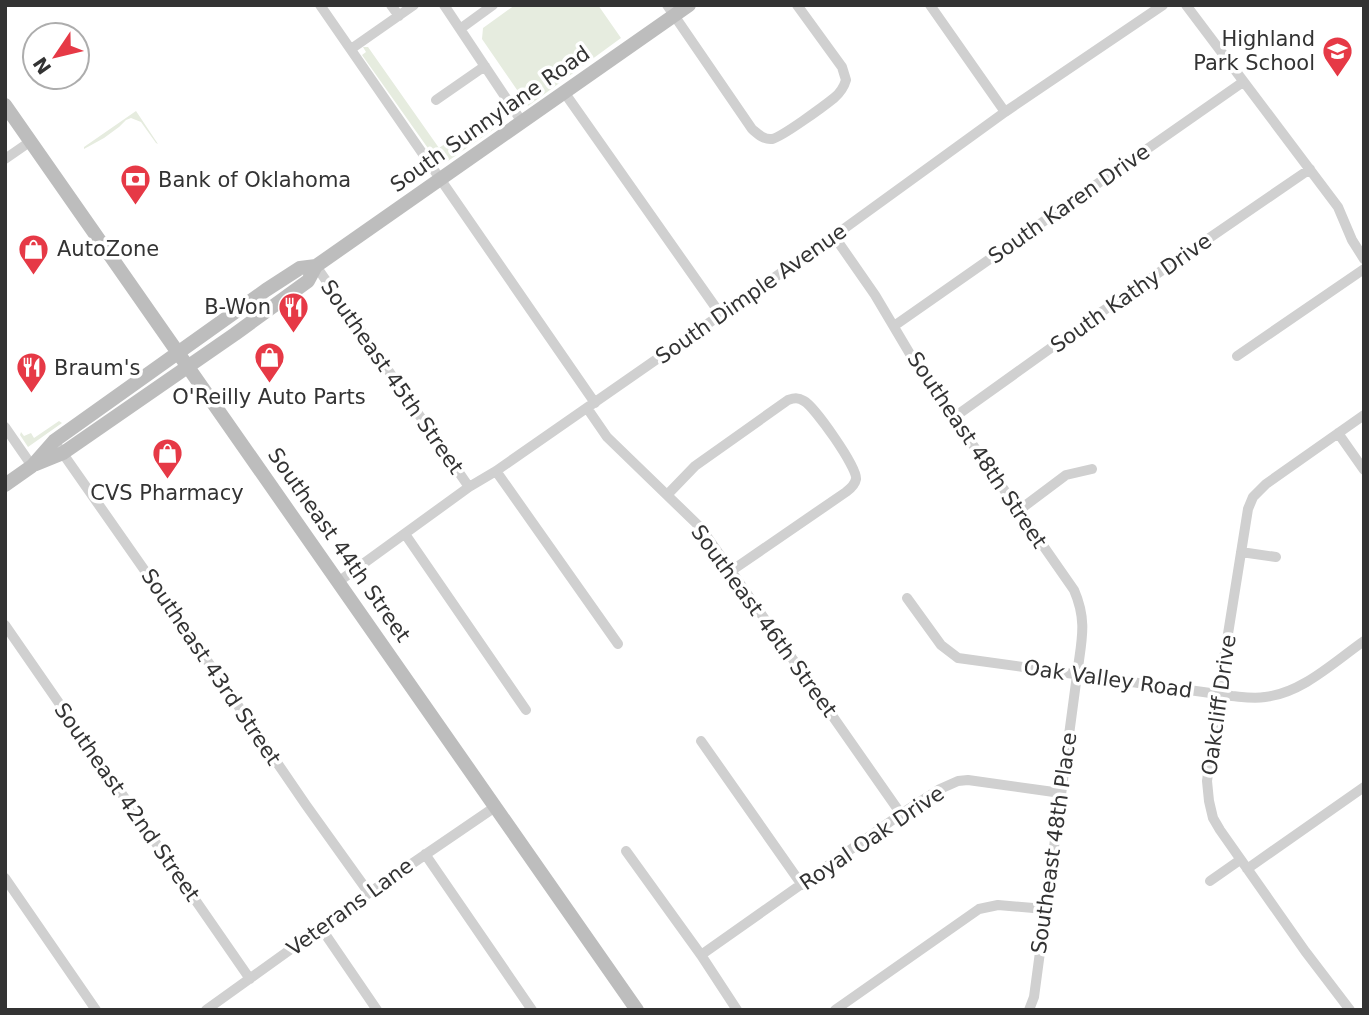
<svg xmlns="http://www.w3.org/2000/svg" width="1369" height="1015" font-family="'DejaVu Sans',sans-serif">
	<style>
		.green { fill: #e6ecdf }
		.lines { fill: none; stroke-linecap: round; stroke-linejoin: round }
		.minor { stroke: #d0d0d0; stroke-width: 10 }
		.secondary { stroke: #bdbdbd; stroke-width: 14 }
		.labels { text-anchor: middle; stroke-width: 7; stroke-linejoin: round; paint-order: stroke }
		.poi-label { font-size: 21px; fill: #333; stroke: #fff; text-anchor: start }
		.street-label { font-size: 21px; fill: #333; stroke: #fff }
	</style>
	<rect width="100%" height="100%" fill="#fff"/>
	<path class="green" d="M515 5H598L621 38 528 106 482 39 483 28Z
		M363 47H368L439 148 474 124 478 129H480V127L477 122 494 110 499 118H501L504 122 448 161 443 162 437 161 362 55 366 52Z
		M136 111 158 144 156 143 141 122 131 118 126 120 119 127 104 138 84 149V147Z
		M59 421 62 423 28 447 20 435 21 432 24 436 31 433 34 438Z"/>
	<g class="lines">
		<path class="minor" d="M320 5 595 403
			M391 5 399 16
			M444 5 522 122
			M667 5 752 129C758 134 764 140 772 139 782 137 824 106 834 98 840 93 844 87 846 80L842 67 797 5
			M930 5 1005 112
			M1186 5 1338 207 1352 240 1364 259
			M460 29 493 5
			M351 49 414 5
			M564 92 721 315
			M436 100 485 66
			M5 159 31 141
			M834 236 875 295 913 359 1074 590C1088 622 1081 642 1077 675L1034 997 1029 1010
			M316 266 469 487
			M894 326 1243 82
			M1237 356 1364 269
			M587 408 607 437 701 528 901 814
			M953 418 1097 315 1310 169
			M5 427 32 466
			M1338 433 1364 470
			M59 448 178 618 306 805 369 893
			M496 471 618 644
			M667 495 695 466 788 400C794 398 798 397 804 401 814 406 858 468 856 479 855 485 850 489 846 492L731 571
			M1018 511 1066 475 1092 469
			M405 534 526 710
			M1241 552 1276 557
			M338 582 469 487 496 471 834 236 1005 112 1163 5
			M907 598 941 645 958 658 1232 696C1243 697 1254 699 1265 697 1302 693 1334 662 1364 641
			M5 625 250 979
			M701 741 802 885
			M626 851 701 955 737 1010
			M425 854 532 1010
			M1247 869 1364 787
			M5 878 96 1010
			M1210 881 1240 860
			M321 928 377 1010
			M701 955 901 814 940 789 958 781 968 780 1061 793
			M206 1010 369 893 495 807
			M835 1010 979 909 998 905 1045 909
			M1350 1010 1305 951 1220 830 1213 818 1209 801 1207 781 1223 665 1248 509 1253 497 1266 484 1364 415"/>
		<path class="secondary" d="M5 105 637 1010
			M36 464 63 453 235 334 308 281 316 266
			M5 485 32 466 54 441 266 290 300 268 316 266 689 5"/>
	</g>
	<defs>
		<symbol id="school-pin" viewBox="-11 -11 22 30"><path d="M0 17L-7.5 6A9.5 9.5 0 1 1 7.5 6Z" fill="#e63946" stroke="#fff"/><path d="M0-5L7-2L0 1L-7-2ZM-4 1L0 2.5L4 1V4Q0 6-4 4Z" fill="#fff"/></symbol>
		<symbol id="bank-pin" viewBox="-11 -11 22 30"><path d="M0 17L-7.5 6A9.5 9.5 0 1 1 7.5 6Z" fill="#e63946" stroke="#fff"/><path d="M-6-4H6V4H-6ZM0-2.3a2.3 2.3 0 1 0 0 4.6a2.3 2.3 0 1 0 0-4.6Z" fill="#fff"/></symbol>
		<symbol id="shop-pin" viewBox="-11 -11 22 30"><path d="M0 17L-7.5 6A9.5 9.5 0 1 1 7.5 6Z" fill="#e63946" stroke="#fff"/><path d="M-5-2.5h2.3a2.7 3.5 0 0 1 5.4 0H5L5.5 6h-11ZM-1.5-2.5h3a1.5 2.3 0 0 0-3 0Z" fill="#fff"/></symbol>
		<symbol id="restaurant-pin" viewBox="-11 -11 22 30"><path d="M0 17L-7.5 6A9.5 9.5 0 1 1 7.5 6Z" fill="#e63946" stroke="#fff"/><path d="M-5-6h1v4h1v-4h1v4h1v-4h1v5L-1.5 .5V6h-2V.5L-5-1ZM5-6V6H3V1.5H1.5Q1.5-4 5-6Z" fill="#fff"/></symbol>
	</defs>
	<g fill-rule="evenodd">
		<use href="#school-pin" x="1320" y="34" width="35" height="47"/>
		<use href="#bank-pin" x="118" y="162" width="35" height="47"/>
		<use href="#shop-pin" x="16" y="232" width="35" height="47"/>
		<use href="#restaurant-pin" x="276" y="290" width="35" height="47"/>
		<use href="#shop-pin" x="252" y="340" width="35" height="47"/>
		<use href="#restaurant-pin" x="14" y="350" width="35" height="47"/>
		<use href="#shop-pin" x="150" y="436" width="35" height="47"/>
	</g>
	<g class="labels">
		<g class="poi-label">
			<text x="1315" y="46" text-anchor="end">Highland<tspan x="1315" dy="24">Park School</tspan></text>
			<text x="158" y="187">Bank of Oklahoma</text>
			<text x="57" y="256">AutoZone</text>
			<text x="271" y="314" text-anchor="end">B-Won</text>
			<text x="54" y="375">Braum's</text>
			<text x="269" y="404" text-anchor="middle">O'Reilly Auto Parts</text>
			<text x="167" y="500" text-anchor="middle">CVS Pharmacy</text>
		</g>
		<g class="street-label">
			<text transform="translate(490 119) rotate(-35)" y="7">South Sunnylane Road</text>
			<text transform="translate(1069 204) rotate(-35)" y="7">South Karen Drive</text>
			<text transform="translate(1131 293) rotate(-35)" y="7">South Kathy Drive</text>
			<text transform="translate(751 294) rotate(-35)" y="7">South Dimple Avenue</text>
			<text transform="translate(392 377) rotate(55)" y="7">Southeast 45th Street</text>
			<text transform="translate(977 450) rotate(56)" y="7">Southeast 48th Street</text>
			<text transform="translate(339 545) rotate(55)" y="7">Southeast 44th Street</text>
			<text transform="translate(764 621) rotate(54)" y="7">Southeast 46th Street</text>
			<text transform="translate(211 667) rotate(56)" y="7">Southeast 43rd Street</text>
			<text transform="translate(1108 679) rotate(8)" y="7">Oak Valley Road</text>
			<text transform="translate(1219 705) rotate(-82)" y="7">Oakcliff Drive</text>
			<text transform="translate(127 802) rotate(55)" y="7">Southeast 42nd Street</text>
			<text transform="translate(872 838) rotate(-34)" y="7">Royal Oak Drive</text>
			<text transform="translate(1054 843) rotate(-82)" y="7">Southeast 48th Place</text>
			<text transform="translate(350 907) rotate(-36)" y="7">Veterans Lane</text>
		</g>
	</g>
	<rect width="1369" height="1015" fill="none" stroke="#333333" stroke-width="14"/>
	<g transform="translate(56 56) rotate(235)"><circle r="33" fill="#ffffff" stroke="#adadad" stroke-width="2"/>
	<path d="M0-5L12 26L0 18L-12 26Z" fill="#e63946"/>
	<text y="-10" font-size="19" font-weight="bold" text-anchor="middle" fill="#333333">N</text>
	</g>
</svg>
